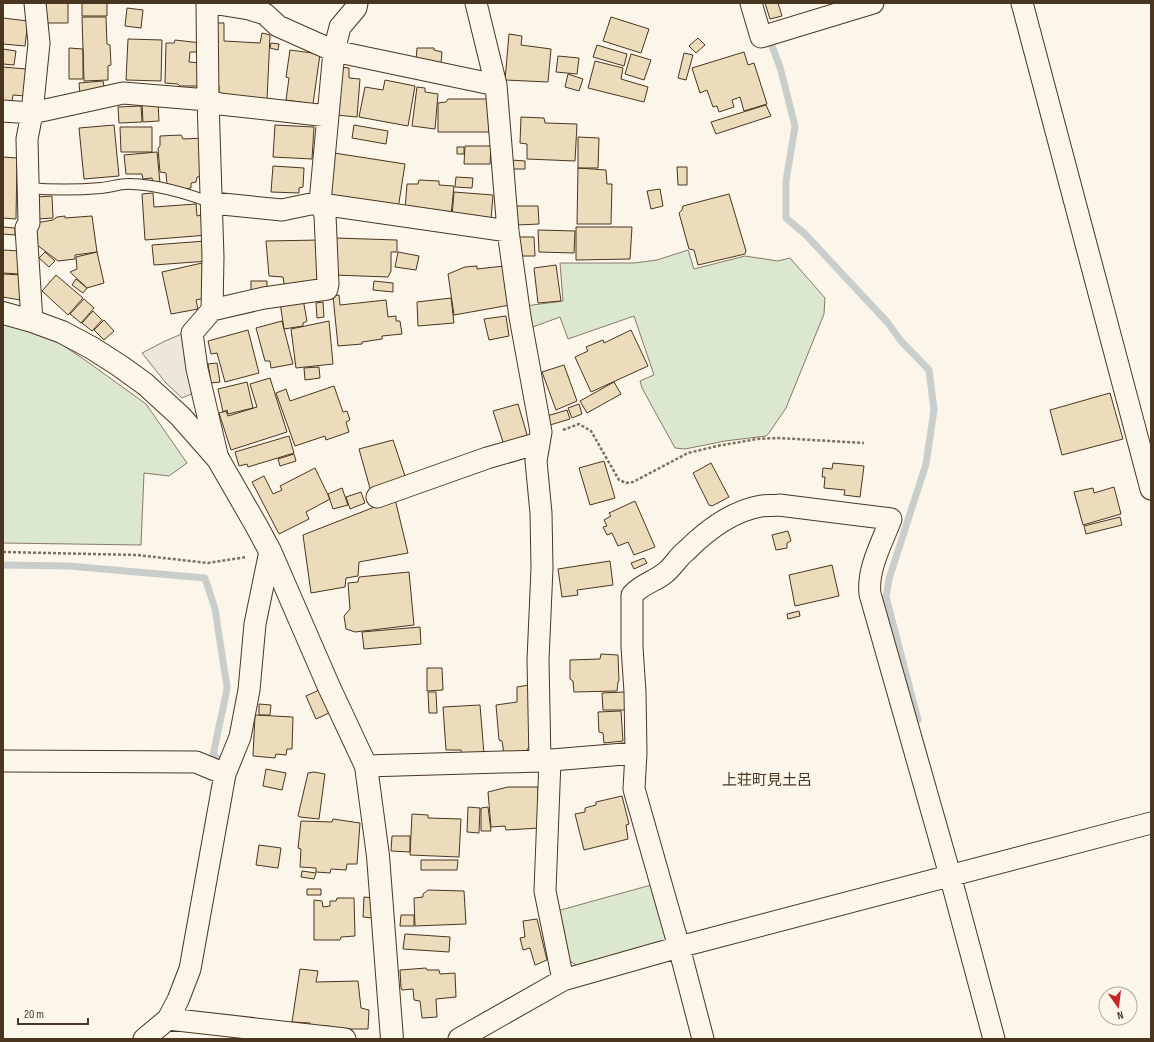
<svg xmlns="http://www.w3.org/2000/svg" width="1154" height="1042" font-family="'Sofia Sans Condensed','Noto Sans JP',sans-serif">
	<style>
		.green { fill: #dce7d0; stroke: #887966 }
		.parking { fill: #ede7d9; stroke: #887966 }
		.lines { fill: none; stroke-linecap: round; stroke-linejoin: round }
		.stream { stroke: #c9cecd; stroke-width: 7 }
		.building { fill: #ecdcbc; stroke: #4a3520 }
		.lane-casing { stroke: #4a3520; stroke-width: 12 }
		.street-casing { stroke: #4a3520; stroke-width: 23 }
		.secondary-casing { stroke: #4a3520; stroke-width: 24 }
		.path { stroke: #7f6f5c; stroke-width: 2.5; stroke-dasharray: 3 2; stroke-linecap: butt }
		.lane { stroke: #fbf6e9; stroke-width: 10 }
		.street { stroke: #fbf6e9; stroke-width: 21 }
		.secondary { stroke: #fbf6e9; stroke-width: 22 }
		.labels { text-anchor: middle; stroke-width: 3; stroke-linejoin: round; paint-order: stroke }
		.quarter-label { font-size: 15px; fill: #4a3520; stroke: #fbf6e9 }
	</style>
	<rect width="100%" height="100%" fill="#fbf6e9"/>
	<path class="green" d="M688 250 694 269 745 256 778 261 790 258 825 298 824 314 786 408 769 433 766 436 725 441 685 449 675 448 642 388 640 381 654 375 634 316 568 339 560 317 530 328 525 306 563 301 560 263H634L657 260Z
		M3 324 32 331 61 344 85 360 146 404 187 463 169 476 144 473 141 545 3 543Z
		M651 885 665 933 666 939 663 944 578 966 568 960 557 911Z"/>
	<path class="parking" d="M184 333 196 392 182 398 166 383 142 353 163 342Z"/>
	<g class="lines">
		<path class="stream" d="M772 46 780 67 795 126 786 181V218L805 234 888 323 901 341 929 370 934 410 926 464 889 579 886 597 918 720
			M3 565 69 566 205 578 215 609 227 687 226 694 213 755 221 762"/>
	</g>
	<path class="building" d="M46 3H68V23H46Z
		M82 3H107V16H82Z
		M765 3H778L782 16 770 19Z
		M127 8 143 10 141 28 125 26Z
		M82 17H106L107 44 110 45 111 65 108 66V80L84 81Z
		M611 17 649 29 641 53 603 41Z
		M3 18 28 21 25 46 3 44Z
		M212 23H224V41L260 43 262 33 270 35 267 100 219 94V86L215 85Z
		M509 34 522 36 521 45 551 49 548 82 505 80Z
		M698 38 705 45 696 53 689 46Z
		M128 39 162 40 161 81 126 80Z
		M175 40 201 43V52H190L189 62 202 63 201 86H180L178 84 165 83 166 43H174Z
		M271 43 279 44 278 50 270 48Z
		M597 45 627 54 624 66 593 57Z
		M69 48 83 49V79H69Z
		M417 48H434V50L442 52 441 63 440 64 416 60Z
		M3 49 16 51 14 65 3 64Z
		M290 50 320 54 313 104 286 100 289 78 286 77Z
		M744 52 748 65 754 63 767 104 744 111 740 97 732 100 734 107 719 112 717 106 713 107 707 90 700 93 692 68Z
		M684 53 693 55 686 80 678 78Z
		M631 54 651 60 644 80 625 74Z
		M558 56 579 58 577 74 556 72Z
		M595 61 623 68 621 79 648 87 644 102 588 88Z
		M3 67 26 69 25 96 13 95 12 102 3 101Z
		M340 67 349 68V78L360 79 357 117 336 115Z
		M568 74 583 79 579 91 565 87Z
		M385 80 415 86 408 126 359 117 365 87 383 90Z
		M103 81 105 92 80 95 79 83Z
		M417 87 425 88V92L438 94 435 129 412 126Z
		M448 99H489V132H438V103L446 102Z
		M158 102 159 121 143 122 142 103Z
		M766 105 771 116 716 134 711 122Z
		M141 106 142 122 119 123 118 107Z
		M521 117 544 118 545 123 577 124 575 161 527 159V144L520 143Z
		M114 125 119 176 84 179 79 128Z
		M275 125 314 127 312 159 273 157Z
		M354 125 388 131 386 144 352 138Z
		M120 127H152V152H121Z
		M181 135 183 139 205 138 206 176 197 177 196 182 191 183V188L182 189 167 185 166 173 160 172 158 148 160 146V136Z
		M578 137 599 138 598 168H578Z
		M465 146H491L490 164H464Z
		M457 147H464V154H457Z
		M157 152 160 183 153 184 152 178 143 179 142 174H126L124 155Z
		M334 153 405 164 398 209 331 198Z
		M3 157 17 158 16 219 3 218Z
		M511 160 525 161V169H510Z
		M273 166 304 168 303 187 299 188V193L271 192Z
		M677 167H687V185H678Z
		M578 168 606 170 607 184H612L611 224H577Z
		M456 177 473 178 472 188 455 187Z
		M419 180 439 181V185L454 186 451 215 405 210 407 184H418Z
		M660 189 663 206 651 209 647 191Z
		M454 192 493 195 491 220 452 217Z
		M153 193 154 207 196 204 197 216 201 215V213L206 212 208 235 145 240 142 194Z
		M729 194 746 251 745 254 698 265 694 250 689 249 679 213 682 210 683 206Z
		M52 196 53 218 37 219 35 197Z
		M516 206H538L539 224 517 225Z
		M65 216V218L92 216 97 252 75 255V259L58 261 37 245 35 223 53 220 57 217Z
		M3 227 15 228V235L3 234Z
		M576 227H632L630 259 576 260Z
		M538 230 575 231 574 253 539 252Z
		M516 237H534L535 256H517Z
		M335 238 397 240V252H391V271L388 277 334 275Z
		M320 240 319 284 285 289 283 277 269 276 266 241Z
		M206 241 208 261 154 265 152 245Z
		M3 250 20 251 19 274 3 273Z
		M45 252 55 261 49 267 39 258Z
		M97 252 104 283 87 288 70 272 77 269 76 257Z
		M398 252 419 256 416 270 395 267Z
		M202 263 208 289 204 298 196 300 198 309 171 314 162 272Z
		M556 265 561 301 538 303 534 268Z
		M477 266V269L504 266 510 305 454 315 448 274 465 267Z
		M3 274 21 275 20 300 3 297Z
		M56 275 83 298 68 315 42 291Z
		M76 279 87 288 83 293 72 285Z
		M251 281H267V292H251Z
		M374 281 393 283V292L373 290Z
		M339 295 340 305 386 300 388 317 396 316V321H400L402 334 382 336V339L362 342V344L338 346 333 296Z
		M451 298 454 323 418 326 417 302Z
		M84 299 94 308 81 323 70 314Z
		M303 299 307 321 303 323V326L284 329 280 302Z
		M323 302 324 317 317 318 316 303Z
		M93 311 102 320 92 331 82 323Z
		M506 316 509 336 489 340 484 319Z
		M104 320 114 331 104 340 94 330Z
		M282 321 293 364 271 368 270 361H265L256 328Z
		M329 321 333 364 296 368 291 329Z
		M248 330 259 373 225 382 217 353 211 354 208 341Z
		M631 330 648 366 591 392 575 357 588 351 586 347 603 340 604 343Z
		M217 363 220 382 211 383 208 364Z
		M564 365 577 401 556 410 542 372Z
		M319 367 320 378 305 380 304 368Z
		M270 378 287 432 231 450 219 413 226 411 228 416 257 407 250 384Z
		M247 382 253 408 228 414 227 410 223 412 218 389Z
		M614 382 621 394 587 413 580 401Z
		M334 386 343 412 347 411 350 420 346 422 349 432 326 440 325 436 295 446 276 393 286 389 290 401Z
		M1110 393 1123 439 1062 455 1050 410Z
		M518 404 528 438 504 445 493 411Z
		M579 404 582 414 572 418 568 408Z
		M567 410 570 419 550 425 547 416Z
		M289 436 294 453 248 467 247 464 239 466 235 452Z
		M393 440 405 476 371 492 359 449Z
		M294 454 296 461 280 466 278 459Z
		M604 461 615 498 590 505 579 468Z
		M711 463 729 497 712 506 709 505 693 473Z
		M833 463 864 466 860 497 844 495 845 490 824 488 825 477H822L823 468 832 469Z
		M315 468 330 499 306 512 309 519 279 534 252 482 264 476 273 494 282 490 280 486Z
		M1114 487 1121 514 1083 525 1074 492 1093 488 1094 493Z
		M342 488 348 505 333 509 328 494Z
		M361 492 365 503 350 509 346 497Z
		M395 499 408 553 359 562 358 576 346 578 345 587 311 593 303 535Z
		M635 501 655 547 634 555 628 542 618 546 612 533 607 535 603 527 607 526 604 520 611 516 609 513Z
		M1120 517 1122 525 1086 534 1084 526Z
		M788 531 791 541 787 543V548L776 550 772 535Z
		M644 558 647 563 634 569 631 563Z
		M610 561 613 585 577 590 578 595 562 597 558 569Z
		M832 565 839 596 795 606 789 575Z
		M409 572 414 625 355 632 346 629 344 616 350 609 348 583 358 582 359 577Z
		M799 611 800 616 788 619 787 614Z
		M420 627 421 644 364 649 362 632Z
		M601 654 618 655 619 681 618 682 617 691 574 692 573 681 570 679V660L600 659Z
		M427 668H442L443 690 427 691Z
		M529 685 532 742 525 753 504 754 502 741 499 740 496 705 517 702V687Z
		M319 690 329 713 316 719 306 696Z
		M428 692H436L437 713H429Z
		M625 692V710H603L602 693Z
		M259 704 271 705 270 715H259Z
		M480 705 484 754 462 756 461 750H446L443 707Z
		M621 711 623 741 604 743 603 733 599 732 598 712Z
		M255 715 293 717 292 749H287L286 755 276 754 275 758 253 756Z
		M266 769 286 773 282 790 263 786Z
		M314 772 325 774 319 819 300 817 298 816 308 773Z
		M508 787H538L540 828 506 830 505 826 491 827 488 792Z
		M622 796 629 824 626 825 628 839 584 850 575 814 585 812V808L596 805V802Z
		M468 807 480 808 479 833 467 832Z
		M488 807 491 831H481V808Z
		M412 814 428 815V818L461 819 459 857 410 855Z
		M333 819 360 823 357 864H347L346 870 331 869 330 873 316 872V868L300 867 301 849 298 848 301 821 332 822Z
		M392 836H410V852L391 851Z
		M259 845 281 848 278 868 256 865Z
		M421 860H458L457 870H421Z
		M302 871 316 873 314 879 301 877Z
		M307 889H321V895H307Z
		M428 890 464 891 466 924 415 926 414 898 423 897V894Z
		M364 897 374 898 373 918 363 917Z
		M337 898H354L355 936 341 937 340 940H314V900L322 901 323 907 330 906V901H336Z
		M401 915H414V926H400Z
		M537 919 547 960 535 965 530 948 523 950 520 938 525 937 523 921Z
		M405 934 450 937 449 952 403 949Z
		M426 968 427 970H439L440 974 455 973 456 997 436 999 437 1017 422 1018 420 1001 414 1000 413 989 402 990 401 988 400 970Z
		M300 969 318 971 316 982 358 981 361 1008 369 1010 368 1029H330L329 1026H310V1023L292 1022Z"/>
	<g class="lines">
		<defs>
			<path id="lane" d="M28 188C52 190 77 190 101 188 111 187 122 183 131 184 159 185 186 193 212 203"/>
			<path id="street" d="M207 3 208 100 220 104 328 116
				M212 3 249 9 265 14 278 26 334 51 496 85
				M751 3 761 37 873 3
				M1022 3 1151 489
				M3 111 32 113 123 93 208 100 213 257 212 310 192 333 197 369 218 459
				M212 203 282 210 320 202 328 205 508 231
				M212 310 264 298 327 289 328 284 325 215 320 202 334 51 340 27 356 8 357 3
				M32 321 26 228 29 223 27 139 32 113 39 43 35 3
				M377 497 487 458 539 443
				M550 760 545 891 563 980
				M3 761 196 762 225 774
				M540 761 636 753
				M366 766 540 761 538 660 542 568 541 513 536 461 541 432 520 317 508 231 496 85 476 3
				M168 1019 345 1039
				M144 1039 168 1019 178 1000 190 969 225 774 240 737 249 690 255 624 270 551
				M459 1039 563 980 679 947 1151 823
				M703 1039 679 947 634 789 636 753 635 692 632 647V595C643 583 654 582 665 573 673 567 678 557 686 551 706 531 732 511 761 506 767 505 773 506 779 505L891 519C882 543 867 569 870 594L950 875 994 1039"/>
			<path id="secondary" d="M3 313 32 321 62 332 92 348 120 366 145 384 180 416 218 459 256 525 270 551 329 687 366 766 378 856 392 1039"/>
		</defs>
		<use href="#lane" class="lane-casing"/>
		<use href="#street" class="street-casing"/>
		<use href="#secondary" class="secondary-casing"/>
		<path class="path" d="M563 430 579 424 591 431 619 480 626 483 633 482 688 453 717 446 757 439 778 438 864 443
			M3 552 137 555 208 563 246 557"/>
		<use href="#lane" class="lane"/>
		<use href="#street" class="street"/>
		<use href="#secondary" class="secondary"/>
	</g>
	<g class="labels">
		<g class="quarter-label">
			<text x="767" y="785">上荘町見土呂</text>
		</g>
	</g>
	<rect width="1154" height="1042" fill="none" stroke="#4a3520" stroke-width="8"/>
	<g transform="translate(1118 1006) rotate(166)"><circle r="19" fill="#fbf6e9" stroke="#b4a999"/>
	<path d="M0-3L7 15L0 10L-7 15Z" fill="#c62828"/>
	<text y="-6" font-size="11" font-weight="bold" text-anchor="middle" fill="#4a3520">N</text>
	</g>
	<path d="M18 1018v6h70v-6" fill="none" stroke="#4a3520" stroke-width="2"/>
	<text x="24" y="1018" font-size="12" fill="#4a3520" stroke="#fbf6e9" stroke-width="3" paint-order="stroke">20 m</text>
</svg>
